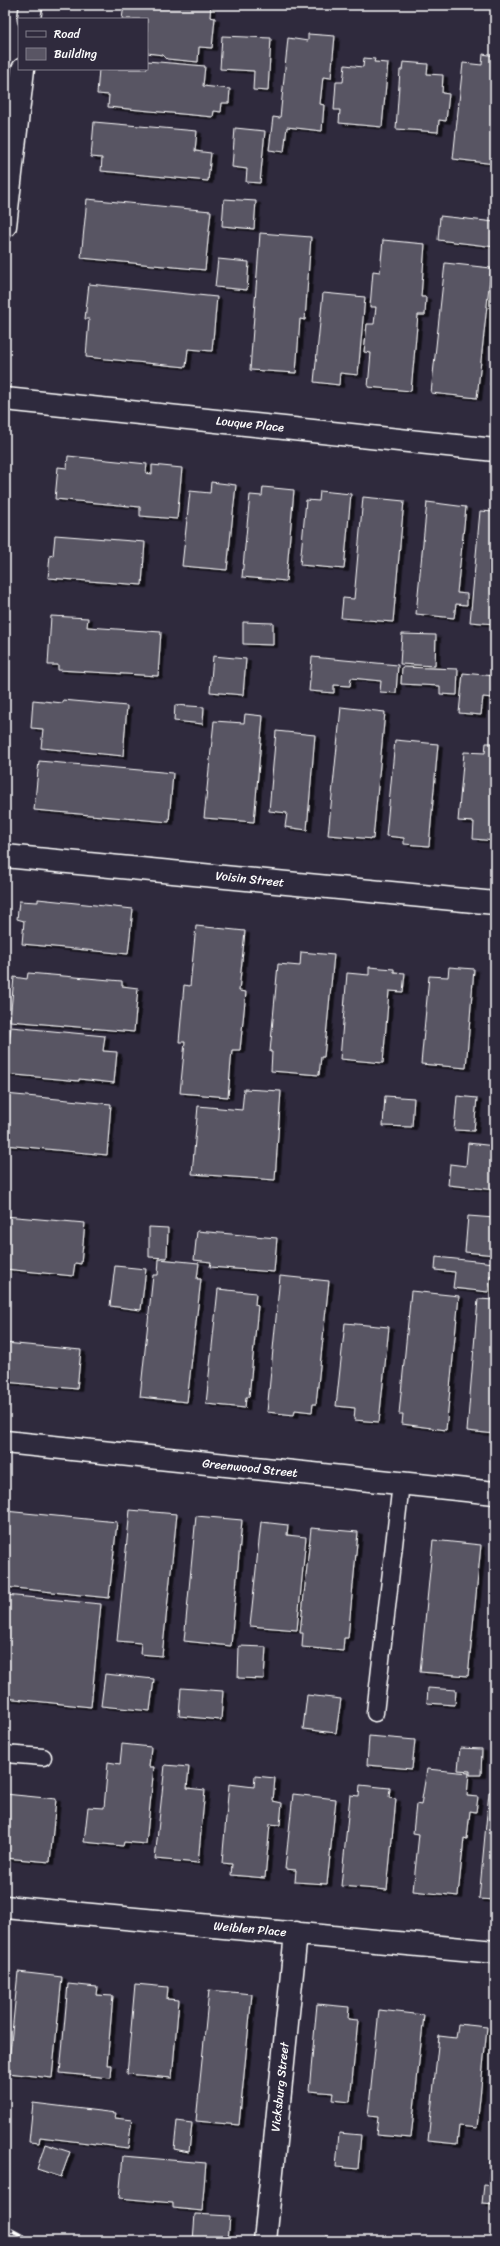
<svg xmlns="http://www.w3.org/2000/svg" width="500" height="2246" font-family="Sriracha,sans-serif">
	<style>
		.building { fill: #595564; stroke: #fff; filter: url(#shadow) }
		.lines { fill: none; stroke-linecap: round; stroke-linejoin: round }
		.service-casing { stroke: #fff; stroke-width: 19 }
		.minor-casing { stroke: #fff; stroke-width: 25 }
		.secondary-casing { stroke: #fff; stroke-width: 25 }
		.service { stroke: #2f2a3d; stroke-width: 16 }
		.minor { stroke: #2f2a3d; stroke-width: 22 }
		.secondary { stroke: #2f2a3d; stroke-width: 22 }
		.rail-casing { stroke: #fff; stroke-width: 4.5 }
		.rail { stroke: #2f2a3d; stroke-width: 3; stroke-dasharray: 9; stroke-linecap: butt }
		.labels { text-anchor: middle; stroke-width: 4; stroke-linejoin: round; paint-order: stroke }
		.street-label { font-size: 12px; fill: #fff; stroke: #2f2a3d }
	</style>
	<defs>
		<filter id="shadow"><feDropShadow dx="4.5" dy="2.5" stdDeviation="0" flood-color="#0009"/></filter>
	</defs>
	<rect width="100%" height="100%" fill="#2f2a3d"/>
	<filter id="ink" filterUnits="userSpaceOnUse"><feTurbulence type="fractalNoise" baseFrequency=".025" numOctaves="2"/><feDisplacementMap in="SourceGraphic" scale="8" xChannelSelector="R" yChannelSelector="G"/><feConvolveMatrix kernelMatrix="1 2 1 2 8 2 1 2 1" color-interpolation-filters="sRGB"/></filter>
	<g filter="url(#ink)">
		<path class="building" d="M124 5H211L210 17 215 18 212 48 199 47 198 62 167 59 163 55 147 53V19H122Z
			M308 34 335 36 331 78 323 77 320 104 324 105 322 131 287 127 284 152 269 150 273 117 280 118 288 38 308 41Z
			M222 36 271 38 268 91 253 90 254 71 220 69Z
			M483 54 495 56V164L453 159 463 63 482 65Z
			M364 58 375 59 374 62 388 63 382 127 339 123 340 110H334L336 82H343L345 65 363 67Z
			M147 61 205 66 203 86 230 89 229 103H222L221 112 214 111 213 117 108 107 109 95 97 94 99 69H147Z
			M403 62 428 64 427 74 443 75 442 93 449 94 446 121 439 120 438 132 396 129 400 70H402Z
			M94 122 197 131 195 151 211 153 208 181 101 171 102 158 91 157Z
			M235 128 265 131 260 183 246 182 247 169 232 167Z
			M87 199 211 211 205 270 81 258Z
			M224 199 256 201 254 229 222 226Z
			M440 216 495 222V247L438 240Z
			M260 233 311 237 305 320 300 319 296 373 250 370Z
			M383 240 425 244 421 297H426L425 315H418L411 391 368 387 371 353 364 352 367 324H374L376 307H370L373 271 380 272Z
			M218 259 249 262 247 290 215 287Z
			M445 263 491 268 477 398 431 393Z
			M89 284 217 297 212 351 188 349 186 367 86 357 89 319H85Z
			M323 293 365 297 358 375 340 373 339 385 314 382Z
			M495 336V385H490Z
			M68 456 147 464 146 473 152 474V465L182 468 177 519 140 516V507L55 499 58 467 67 468Z
			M211 482 236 485 227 570 182 566 190 491 210 493Z
			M263 487 294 490 286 581 242 577 250 495 262 496Z
			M320 491 351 494 344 569 300 565 306 500 319 501Z
			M363 497 404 501 393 622 341 618 343 598 354 599Z
			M427 502 466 507 457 593 467 594V605L456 604 454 618 416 614Z
			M480 511 495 512V624L470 622Z
			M55 535 145 542 142 585 48 578 50 555 53 556Z
			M51 616 88 618 87 627 161 632 158 676 58 670V665H48Z
			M243 622 273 623V645L243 644Z
			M402 634 436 635 435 666 400 664Z
			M213 656 246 659 243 695 210 692Z
			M312 657 398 665 396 693 380 692 381 681 351 678 350 686 334 685V693L309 691Z
			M402 667 458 669 457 695 440 694V686L401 684Z
			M463 673 495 676 492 698 483 697 481 715 459 713Z
			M33 700 63 703V700L127 706 123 756 41 748 43 729 31 728Z
			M175 705 204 707 203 724 174 721Z
			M341 707 385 712 373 839 328 835Z
			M245 714 263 716 254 822 204 818 214 721 244 723Z
			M276 731 315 735 307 830 285 827 287 813 269 811Z
			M395 740 438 744 429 846 404 844V838L386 836Z
			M486 743H495V841L473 839 474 822 458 821 464 752 485 753Z
			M39 761 173 773 169 822 34 810Z
			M38 899 133 909 128 954 22 944 24 921 17 919 19 901 38 902Z
			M196 926 245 931 239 991 246 992 240 1050H232L228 1097 180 1093 185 1042H179L184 985 190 986Z
			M301 952 334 955 324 1057H321L319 1075 271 1071 272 1052H270L278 964 300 966Z
			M369 967 394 969V972L405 973 403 992 389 991 383 1063 340 1059 347 973 369 975Z
			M449 967 474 969 466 1068 421 1064 429 976 448 977Z
			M28 973 122 981V986L138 988 134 1032 10 1021 14 977 27 979Z
			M11 1027 105 1036 103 1051 117 1052 114 1083 79 1079V1081L5 1074Z
			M244 1089 281 1091 275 1180 192 1174 198 1106 242 1110Z
			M5 1094 111 1104 107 1155 5 1145Z
			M385 1096 414 1098 412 1127 383 1126Z
			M457 1096 477 1098 474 1131 454 1130Z
			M468 1143 495 1146V1190L448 1185 450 1164 466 1166Z
			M5 1216 85 1223 81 1264 75 1263 73 1276 5 1269Z
			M468 1216 495 1218V1255L465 1252Z
			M149 1227 168 1228 167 1258 149 1257Z
			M197 1231 277 1238 274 1272 210 1267 211 1262 194 1260Z
			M436 1257 495 1263V1277L490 1276 488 1292 453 1288 455 1272 435 1270Z
			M159 1259 199 1263 197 1279H201L187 1402 140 1397 153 1275H158Z
			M115 1266 146 1269 141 1310 110 1306Z
			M280 1276 329 1281 316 1404H313L312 1412 295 1410 294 1415 267 1412Z
			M218 1289 256 1293 255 1305 258 1306 249 1397H246L245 1408 206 1404Z
			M411 1291 459 1296 446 1430 402 1424 403 1414H399Z
			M478 1299 495 1300V1434L467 1431Z
			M345 1323 389 1327 379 1422 354 1420 355 1408 336 1406Z
			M5 1343 81 1350 77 1389 5 1382Z
			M130 1510 177 1514 162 1656 140 1654 141 1643 117 1641Z
			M5 1511 117 1522 109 1598 5 1587Z
			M196 1516 242 1520 231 1646 184 1641Z
			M261 1522 288 1525 287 1535 306 1537 297 1630 250 1626Z
			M311 1528 358 1532 348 1638H344L343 1651 302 1647 303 1633H300Z
			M433 1540 481 1545 468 1676 420 1672Z
			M5 1595 101 1604 91 1707 5 1698Z
			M239 1646 266 1647 264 1679 238 1678Z
			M105 1674 154 1679 150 1711 101 1706Z
			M181 1688 223 1691 221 1720 179 1716Z
			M428 1688 456 1690 455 1705 427 1703Z
			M307 1695 341 1699 336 1733 303 1729Z
			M369 1736 415 1740 412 1769 367 1765Z
			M122 1744 151 1747 149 1767H154L146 1844 124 1842 123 1846 84 1842 88 1807 104 1808 108 1762 120 1764Z
			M460 1748 482 1749 481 1775H470V1771L458 1770Z
			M165 1765 189 1767 187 1788 205 1790 198 1863 155 1859Z
			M427 1769 469 1773 467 1796 478 1797 476 1812 470 1811 467 1839 464 1838 458 1896 413 1891 419 1834 413 1833 416 1804 421 1805Z
			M255 1776 275 1778 273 1801 282 1803 280 1825 270 1824 265 1878 231 1875 232 1864 222 1863 229 1784 254 1787Z
			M360 1785 390 1788 389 1798 396 1799 387 1890 341 1886 350 1795 359 1796Z
			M489 1792H495V1900L479 1899Z
			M5 1794 56 1799 50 1862 5 1858Z
			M293 1794 336 1799 327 1884 295 1882 296 1870 285 1869Z
			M18 1972 62 1977 52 2078 8 2073Z
			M68 1984 97 1987 96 1995 113 1996 107 2065H112L111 2078 60 2073Z
			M135 1984 168 1987 167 1999 179 2000 172 2078 127 2074Z
			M209 1990 252 1994 239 2125 196 2121Z
			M317 2004 349 2007 348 2019 358 2020 350 2102 333 2100 334 2093 309 2091Z
			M379 2010 424 2015 411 2138 376 2135 378 2117 368 2116Z
			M458 2024 487 2027 477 2128 459 2126 457 2144 428 2141 439 2036 456 2038Z
			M33 2103 116 2113 115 2118 132 2120 128 2148 40 2137 39 2143 29 2142Z
			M177 2121 192 2123 189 2152 174 2149Z
			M339 2133 361 2135 358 2169 336 2167Z
			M45 2144 70 2152 61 2177 37 2169Z
			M123 2156 206 2163 202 2211 173 2208V2203L119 2198Z
			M490 2161 495 2162V2182H489Z
			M484 2185 495 2186V2204L482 2203Z
			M195 2214 230 2216 228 2241H193Z
			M326 2236 374 2241H326Z"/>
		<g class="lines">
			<defs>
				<path id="service" d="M375 1713 401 1483
					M5 1754 43 1757"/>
				<path id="minor" d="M5 399 495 450
					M5 856 495 903
					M5 1442 495 1493
					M5 1907 495 1952
					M265 2241 296 1933"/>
				<path id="secondary" d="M29 19 31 5
					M5 226 23 69"/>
			</defs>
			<use href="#service" class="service-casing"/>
			<use href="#minor" class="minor-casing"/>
			<use href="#secondary" class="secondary-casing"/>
			<use href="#service" class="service"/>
			<use href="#minor" class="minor"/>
			<use href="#secondary" class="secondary"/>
			<defs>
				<path id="rail" d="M5 2227 31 2241"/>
			</defs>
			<use href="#rail" class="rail-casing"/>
			<use href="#rail" class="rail"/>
		</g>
	</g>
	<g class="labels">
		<g class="street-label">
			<text transform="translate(250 424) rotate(6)" y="4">Louque Place</text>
			<text transform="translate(250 879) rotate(6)" y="4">Voisin Street</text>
			<text transform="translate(250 1468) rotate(6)" y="4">Greenwood Street</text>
			<text transform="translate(250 1929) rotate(5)" y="4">Weiblen Place</text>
			<text transform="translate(280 2087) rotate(-84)" y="4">Vicksburg Street</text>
		</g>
	</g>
	<rect width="500" height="2246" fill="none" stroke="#2f2a3d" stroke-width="20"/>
	<rect x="10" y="10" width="480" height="2226" fill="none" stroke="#fff" stroke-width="1.5" filter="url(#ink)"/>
	<rect x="18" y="18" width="130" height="52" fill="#2f2a3d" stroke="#827f8b"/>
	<rect x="26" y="31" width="20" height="6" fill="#2f2a3d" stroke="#827f8b"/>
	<text x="54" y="38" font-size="12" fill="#ffffff">Road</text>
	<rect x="26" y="48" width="20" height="12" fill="#595564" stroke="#827f8b"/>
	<text x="54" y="58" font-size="12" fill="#ffffff">Building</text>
</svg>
